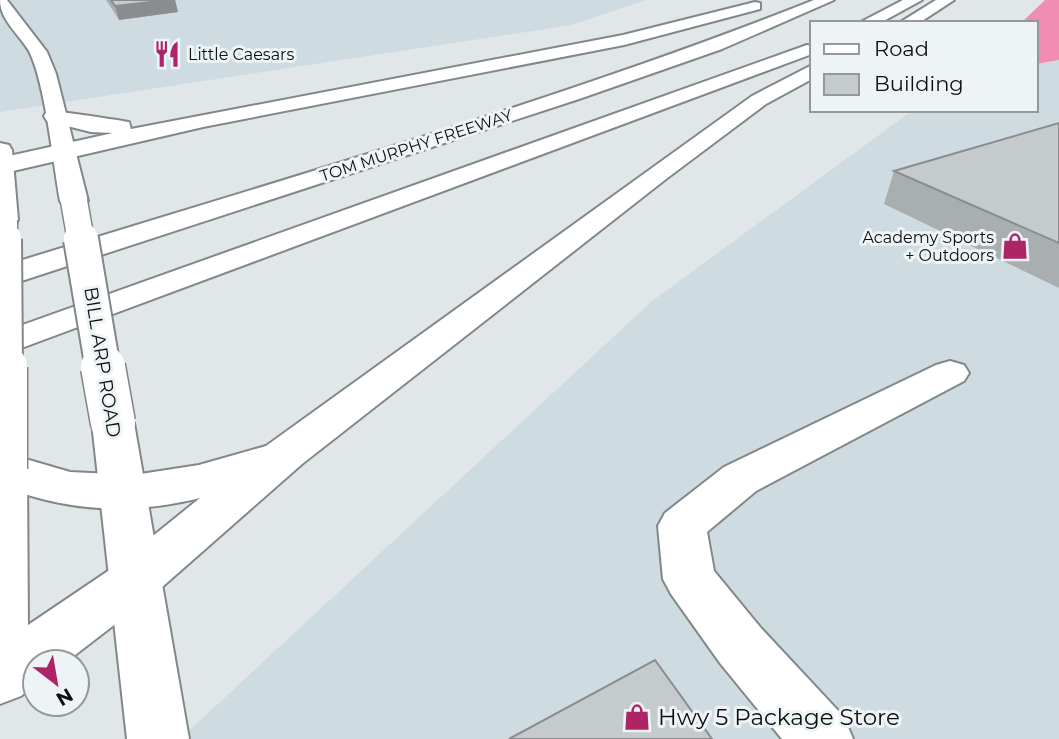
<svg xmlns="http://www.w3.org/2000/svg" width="1059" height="739" font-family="Montserrat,sans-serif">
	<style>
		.built { fill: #cedce2 }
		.forest { fill: #f18db2 }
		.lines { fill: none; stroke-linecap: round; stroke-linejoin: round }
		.minor-casing { stroke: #828789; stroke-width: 4 }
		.major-casing { stroke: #828789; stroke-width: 4 }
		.highway-casing { stroke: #828789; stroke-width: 4 }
		.minor { fill: #fff; fill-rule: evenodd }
		.major { fill: #fff; fill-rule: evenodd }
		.highway { fill: #fff; fill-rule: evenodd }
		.major-bridge-far2-casing { stroke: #828789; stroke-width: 29; stroke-linecap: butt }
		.major-bridge-far1-casing { stroke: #828789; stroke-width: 38; stroke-linecap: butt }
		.major-bridge-casing { stroke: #828789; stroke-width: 47; stroke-linecap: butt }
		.major-bridge-far2 { stroke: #fff; stroke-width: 26 }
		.major-bridge-far1 { stroke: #fff; stroke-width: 34 }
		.major-bridge { stroke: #fff; stroke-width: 44 }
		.wall { fill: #a9aeb0 }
		.shaded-wall { fill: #8a8d90 }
		.building { fill: #c5cacd; stroke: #8a8d90; stroke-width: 2 }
		.labels { text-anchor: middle; stroke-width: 6; stroke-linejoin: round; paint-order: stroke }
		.far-poi-label { font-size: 16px; fill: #0d0f0f; stroke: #eef4f6; text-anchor: start }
		.far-street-label { font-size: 16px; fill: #0d0f0f; stroke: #eef4f6 }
		.street-label { font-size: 19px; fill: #0d0f0f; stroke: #eef4f6 }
		.near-poi-label { font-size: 23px; fill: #0d0f0f; stroke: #eef4f6; text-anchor: start }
	</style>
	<rect width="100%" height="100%" fill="#e1e7e9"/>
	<path class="built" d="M0 0H646L572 25 0 112Z
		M1059 60V739H180L652 301 913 110H1036V64Z"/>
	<path class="forest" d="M1045 0H1059V60L1036 64V23H1021Z"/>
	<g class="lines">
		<defs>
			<path id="minor" d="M950 361 964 365 969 373 964 381 756 491 707 532 714 571 760 627 844 717 853 739H782L720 663 671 594 663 579 658 526 665 513 724 467 936 365Z"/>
			<path id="major" d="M0 0H7L47 52 56 74 88 201 84 207H64L60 201C53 163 45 82 29 51 19 34 0 20 0 0Z
				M0 143 9 145 12 150 18 220 14 226 0 228Z
				M113 409 128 413 134 423 189 739H127L92 423 98 413Z
				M5 453 21 458 27 469 28 630 20 647 0 655V454Z"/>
			<path id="highway" d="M814 0H834L722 49 579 99 0 288V267C272 182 549 105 814 0Z
				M903 0H922L880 23H859Z
				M936 0H954L919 23H899Z
				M755 2 760 3V9L624 45 203 127 0 174V158L113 133 91 132 47 121 44 116 47 111C54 110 118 120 129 122L131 129 623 35Z
				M807 45 812 46V54L0 356V333Z
				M812 65V79L766 104 666 179 302 464 153 595 66 662H35V685L21 696 0 704V644L117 565 200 498C130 515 67 512 0 485V454L5 453 70 472 134 475 199 465 266 446 752 96Z"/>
		</defs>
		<use href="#minor" class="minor-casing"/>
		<use href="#major" class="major-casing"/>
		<use href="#highway" class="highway-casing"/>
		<use href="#minor" class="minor"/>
		<use href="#major" class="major"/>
		<use href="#highway" class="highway"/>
		<defs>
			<path id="major-bridge-far2" d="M74 201 81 241
				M4 220V241"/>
			<path id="major-bridge-far1" d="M4 239 5 369
				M81 239 103 369"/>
			<path id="major-bridge" d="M5 367V469
				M103 367 113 423"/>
		</defs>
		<use href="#major-bridge-far2" class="major-bridge-far2-casing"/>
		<use href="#major-bridge-far1" class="major-bridge-far1-casing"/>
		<use href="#major-bridge" class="major-bridge-casing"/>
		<use href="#major-bridge-far2" class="major-bridge-far2"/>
		<use href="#major-bridge-far1" class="major-bridge-far1"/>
		<use href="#major-bridge" class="major-bridge"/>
	</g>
	<path class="wall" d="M106 0H175L178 12 119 20Z
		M1059 123V288L884 204 894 171Z"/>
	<path class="shaded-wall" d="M169 0H175L178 12 119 20 115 6Z"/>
	<path class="building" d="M111 0H169L115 6Z
		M1059 123V243L894 171Z
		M655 660 712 739H509Z"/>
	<defs>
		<symbol id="restaurant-bare" viewBox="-9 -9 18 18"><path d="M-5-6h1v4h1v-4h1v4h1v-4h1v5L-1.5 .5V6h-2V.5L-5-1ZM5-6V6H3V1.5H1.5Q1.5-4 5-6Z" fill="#ae2567" stroke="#eef4f6" stroke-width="2.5" paint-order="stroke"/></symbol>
		<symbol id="shop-bare" viewBox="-9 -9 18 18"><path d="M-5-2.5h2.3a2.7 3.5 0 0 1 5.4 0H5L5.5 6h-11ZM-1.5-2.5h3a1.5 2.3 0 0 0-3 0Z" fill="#ae2567" stroke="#eef4f6" stroke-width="2.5" paint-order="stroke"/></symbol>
	</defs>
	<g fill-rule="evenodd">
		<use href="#restaurant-bare" x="148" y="35" width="38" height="38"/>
		<use href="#shop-bare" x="996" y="227" width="38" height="38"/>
		<use href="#shop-bare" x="618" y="698" width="38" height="38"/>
	</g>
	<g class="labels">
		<g class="far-poi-label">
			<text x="188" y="60">Little Caesars</text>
			<text x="994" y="243" text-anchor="end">Academy Sports<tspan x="994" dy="18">+ Outdoors</tspan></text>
		</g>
		<g class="far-street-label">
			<text transform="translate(416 145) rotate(-18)" y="6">TOM MURPHY FREEWAY</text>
		</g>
		<g class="street-label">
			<text transform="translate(103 362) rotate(81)" y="7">BILL ARP ROAD</text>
		</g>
		<g class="near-poi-label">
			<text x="658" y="725">Hwy 5 Package Store</text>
		</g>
	</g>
	<rect x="810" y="21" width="228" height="91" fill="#eef4f6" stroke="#94989a" stroke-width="2"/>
	<rect x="824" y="44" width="35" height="10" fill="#ffffff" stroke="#94989a" stroke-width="2"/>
	<text x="874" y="56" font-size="21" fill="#0d0f0f">Road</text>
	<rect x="824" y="74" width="35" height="21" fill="#c5cacd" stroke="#94989a" stroke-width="2"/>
	<text x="874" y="91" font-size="21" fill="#0d0f0f">Building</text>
	<g transform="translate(56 683) rotate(149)"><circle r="33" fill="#eef4f6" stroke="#94989a" stroke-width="2"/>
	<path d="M0-5L12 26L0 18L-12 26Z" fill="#ae2567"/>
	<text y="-10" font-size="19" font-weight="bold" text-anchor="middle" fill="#0d0f0f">N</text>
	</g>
</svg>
